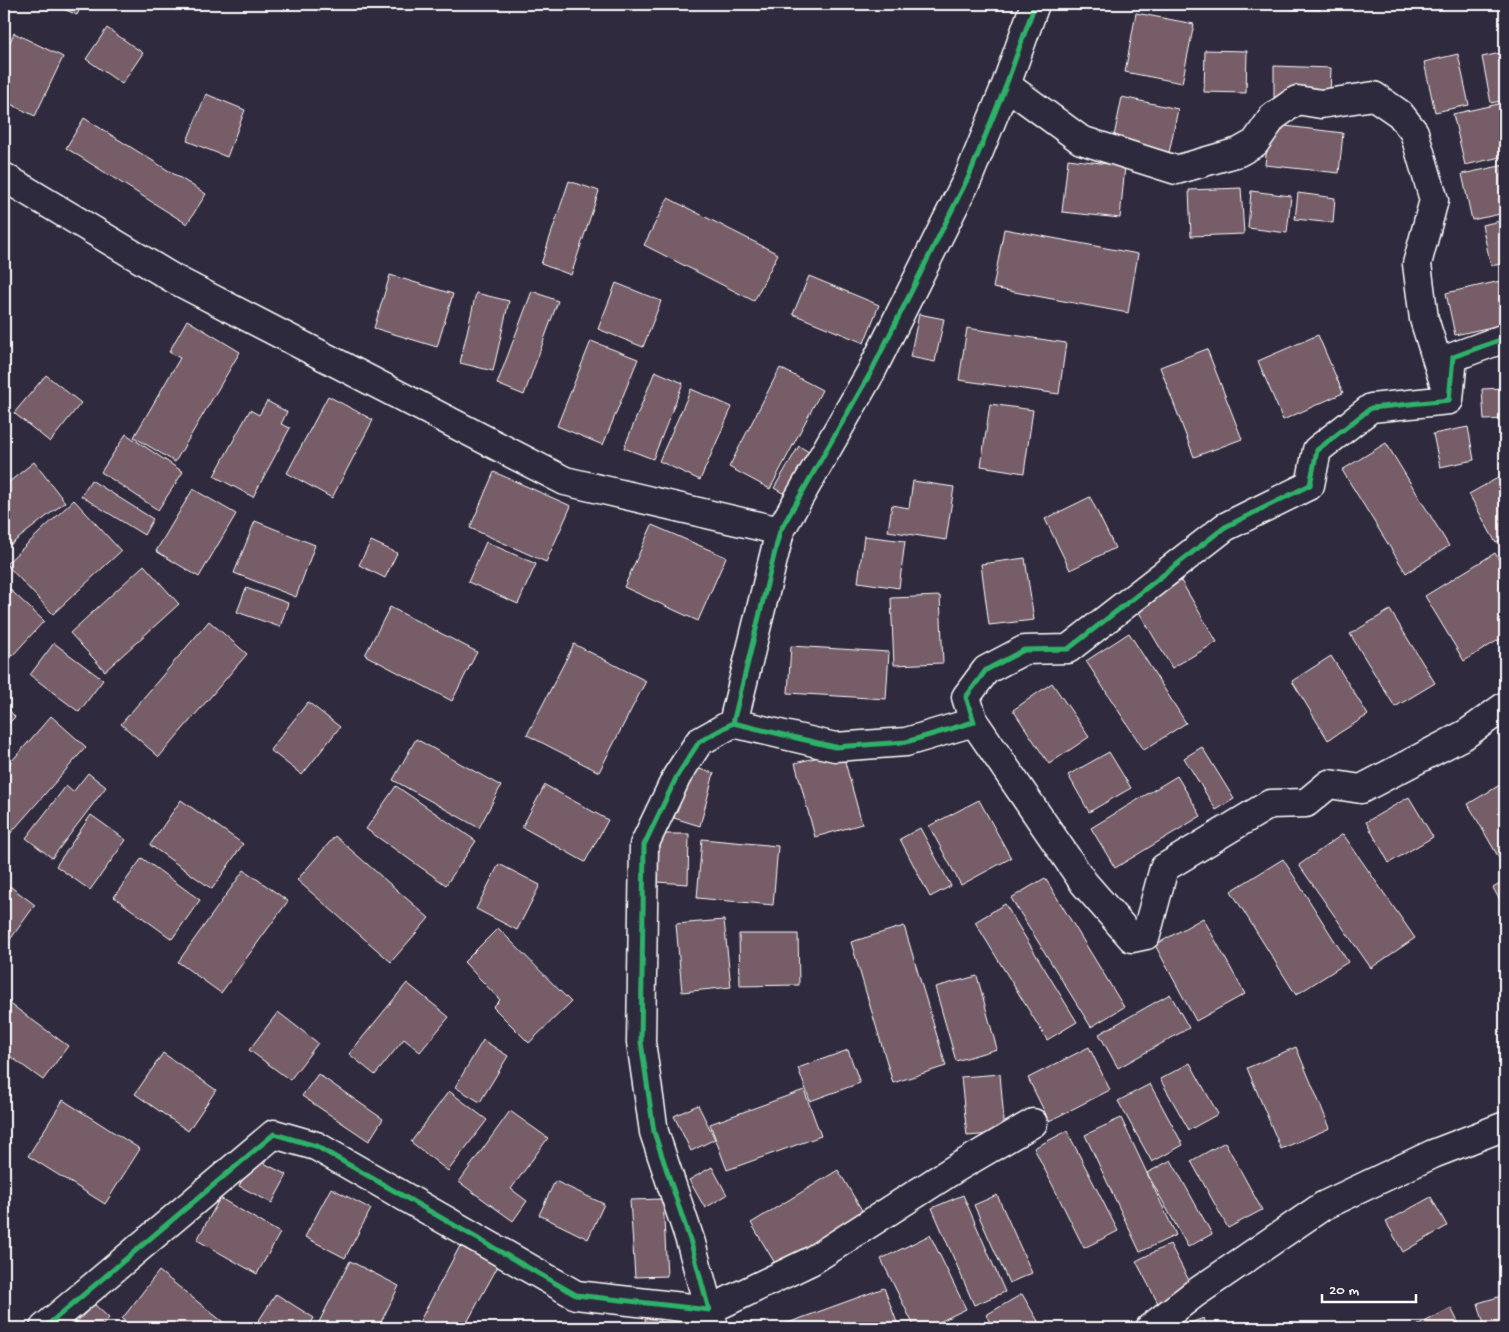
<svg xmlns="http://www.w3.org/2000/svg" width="1509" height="1332" font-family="'Gochi Hand',sans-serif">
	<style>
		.building { fill: #765d67; stroke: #fff }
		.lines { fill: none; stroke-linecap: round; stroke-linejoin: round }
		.minor-casing { stroke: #fff; stroke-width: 31 }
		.minor { stroke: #2f2a3d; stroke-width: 28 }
		.cycleway-casing { stroke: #2f2a3d; stroke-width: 8 }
		.cycleway { stroke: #2db169; stroke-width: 5 }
	</style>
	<rect width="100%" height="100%" fill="#2f2a3d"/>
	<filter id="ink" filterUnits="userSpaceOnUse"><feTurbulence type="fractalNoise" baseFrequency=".02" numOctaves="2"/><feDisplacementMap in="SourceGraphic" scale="10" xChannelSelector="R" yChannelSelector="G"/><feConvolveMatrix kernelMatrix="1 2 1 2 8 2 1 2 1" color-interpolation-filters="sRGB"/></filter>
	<g filter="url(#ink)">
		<path class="building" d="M53 4H82L77 15Z
			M1220 4H1262V8L1220 7Z
			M1267 4H1320V10L1267 8Z
			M1136 13 1194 24 1182 83 1125 72Z
			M107 28 143 53 122 84 86 59Z
			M14 33 63 57 35 116 4 101V55Z
			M1205 50 1247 51 1246 93 1204 92Z
			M1505 52V100L1491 103 1482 57Z
			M1458 54 1469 105 1435 112 1424 62Z
			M1274 66 1331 68 1330 98 1274 97Z
			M206 94 245 110 227 157 187 141Z
			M1122 97 1178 109 1168 158 1112 146Z
			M1503 103 1505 115V156L1465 165 1453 114Z
			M84 118 206 194 187 224 66 148Z
			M1269 124 1343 133 1339 173 1265 165Z
			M1068 159 1125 166 1120 218 1062 212Z
			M1505 165V213L1472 220 1462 174Z
			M569 181 599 191 571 275 541 264Z
			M1241 188 1244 234 1191 236 1189 190Z
			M1251 191 1291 196 1287 233 1248 228Z
			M1298 193 1335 198 1333 223 1295 219Z
			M668 198 778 254 754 301 644 245Z
			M1505 220V263L1491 266 1482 225Z
			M1004 229 1138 254 1128 313 993 288Z
			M390 275 453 294 437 347 374 328Z
			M809 276 879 305 864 343 793 314Z
			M1505 280V324L1455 335 1446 293Z
			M616 283 661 301 643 347 598 329Z
			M532 291 558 301 524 395 497 384Z
			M476 293 509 301 493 371 460 363Z
			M919 314 944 319 935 362 910 357Z
			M187 320 240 352 175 462 134 437 180 358 169 352Z
			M967 328 1066 343 1059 394 959 380Z
			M1318 335 1343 393 1283 420 1258 361Z
			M591 341 638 359 603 445 557 426Z
			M1207 349 1242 439 1194 457 1160 367Z
			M780 368 822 390 770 489 729 467Z
			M655 371 683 383 653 459 624 448Z
			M46 375 81 403 50 442 14 413Z
			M1505 388V419L1484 420 1482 389Z
			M691 389 732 407 700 480 659 461Z
			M328 396 373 420 332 498 287 473Z
			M267 401 287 412 281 424 290 428 253 497 214 476 250 410 259 415Z
			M990 404 1033 410 1024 473 981 466Z
			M1468 427 1474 460 1440 467 1433 434Z
			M126 434 183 472 158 510 101 472Z
			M1386 443 1449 546 1406 573 1342 470Z
			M799 446 817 457 793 499 774 488Z
			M34 462 65 502 10 545 4 538V486Z
			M494 472 571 506 546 562 470 528Z
			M1505 474V537L1496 543 1469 494Z
			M91 480 153 519 144 535 81 496Z
			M913 481 954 487 946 540 888 531 892 505 909 508Z
			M193 489 236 514 199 577 156 551Z
			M1090 497 1115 548 1070 570 1045 519Z
			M74 500 121 551 53 614 6 564Z
			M255 521 315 545 296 597 234 573Z
			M652 525 726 557 698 621 624 587Z
			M864 536 905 541 899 588 858 582Z
			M371 541 397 553 385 578 359 565Z
			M486 542 536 564 518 604 468 582Z
			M1495 553 1505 571V636L1464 661 1425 596Z
			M1025 558 1034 620 989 625 981 564Z
			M144 565 179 604 105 671 70 633Z
			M1181 581 1217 642 1172 668 1136 607Z
			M4 584 44 621 12 656 4 649Z
			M246 588 288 603 280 627 237 612Z
			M940 596 943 663 894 665 891 598Z
			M390 607 477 652 452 701 365 655Z
			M1390 610 1435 683 1395 707 1350 634Z
			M209 621 247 654 159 757 121 724Z
			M1129 633 1186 723 1144 750 1086 661Z
			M54 643 103 680 79 712 30 675Z
			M574 644 646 681 599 772 527 735Z
			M791 646 889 652 886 699 788 693Z
			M1331 656 1368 715 1328 740 1292 681Z
			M1052 683 1089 737 1049 764 1013 710Z
			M308 702 340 727 302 775 270 750Z
			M4 704 15 717 4 728Z
			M51 716 86 747 9 835 4 830V770Z
			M416 739 501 786 479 828 393 780Z
			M1202 747 1234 799 1216 810 1184 758Z
			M842 751 862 824 815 837 795 763Z
			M1109 752 1131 788 1089 812 1068 775Z
			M687 766 714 773 700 826 674 818Z
			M88 773 106 787 52 858 26 838 66 786 73 792Z
			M1177 776 1201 816 1115 868 1091 828Z
			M1505 782V864L1503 865 1468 804Z
			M545 785 608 820 585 862 522 827Z
			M396 786 476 841 446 885 366 829Z
			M1409 797 1433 837 1389 863 1366 822Z
			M181 800 243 844 212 889 150 845Z
			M979 800 1011 858 961 885 929 826Z
			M91 815 126 840 90 890 56 866Z
			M920 828 951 886 930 897 900 839Z
			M658 834H689L688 884 656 882Z
			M1343 834 1415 938 1371 968 1299 865Z
			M335 836 429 918 391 962 297 880Z
			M702 839 778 846 773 905 697 898Z
			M142 858 200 900 172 939 114 897Z
			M1283 859 1348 962 1296 995 1231 891Z
			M499 864 540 885 517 930 476 909Z
			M244 870 288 901 221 993 178 962Z
			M1045 878 1124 1007 1091 1027 1011 898Z
			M1505 881V909L1493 888Z
			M7 884 35 905 4 948V888Z
			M1005 904 1077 1022 1047 1040 975 922Z
			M1203 918 1245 994 1196 1021 1155 945Z
			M724 920 731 987 682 992 676 924Z
			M904 926 946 1066 893 1083 851 942Z
			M498 928 571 1002 529 1043 493 1007 500 1000 464 962Z
			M739 934H798L799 985 740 986Z
			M977 976 997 1049 956 1061 935 987Z
			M407 983 449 1017 420 1052 404 1039 375 1075 349 1054Z
			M1170 994 1189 1028 1118 1068 1099 1034Z
			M5 1000 68 1046 43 1080 4 1052Z
			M278 1012 318 1043 290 1080 249 1050Z
			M483 1040 508 1056 480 1102 455 1087Z
			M1089 1047 1110 1090 1049 1121 1028 1078Z
			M1296 1047 1330 1128 1281 1149 1247 1068Z
			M848 1050 860 1083 810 1101 798 1068Z
			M163 1053 216 1090 188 1131 135 1094Z
			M1190 1063 1218 1114 1189 1130 1160 1079Z
			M318 1074 383 1119 369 1141 302 1096Z
			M1000 1074 1005 1133 967 1136 961 1077Z
			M1150 1084 1183 1145 1152 1162 1118 1101Z
			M804 1090 821 1136 727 1170 710 1124Z
			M449 1091 487 1120 448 1171 411 1142Z
			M63 1100 140 1149 105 1204 28 1156Z
			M698 1105 715 1139 691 1151 674 1116Z
			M510 1111 548 1138 511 1189 527 1201 513 1221 459 1182Z
			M1121 1118 1176 1235 1140 1252 1085 1135Z
			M1067 1131 1118 1231 1084 1248 1034 1148Z
			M1225 1142 1262 1210 1228 1228 1191 1161Z
			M254 1158 287 1175 272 1203 239 1186Z
			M1171 1160 1212 1234 1188 1247 1147 1173Z
			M712 1167 727 1195 705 1208 689 1180Z
			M838 1170 863 1212 776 1265 751 1223Z
			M555 1181 604 1204 588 1239 539 1215Z
			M331 1188 371 1209 345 1258 305 1237Z
			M963 1195 1005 1292 974 1305 932 1208Z
			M997 1195 1032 1273 1009 1283 974 1205Z
			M1431 1197 1447 1226 1403 1252 1386 1222Z
			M220 1198 280 1233 257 1274 197 1240Z
			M663 1199 667 1276 635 1277 630 1200Z
			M930 1235 966 1309 927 1328H915L881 1259Z
			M1170 1244 1195 1292 1161 1309 1136 1261Z
			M460 1246 498 1266 464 1328H416Z
			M350 1261 399 1286 378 1328H316Z
			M159 1271 228 1326 226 1328H133L122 1319Z
			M884 1288 899 1328H774Z
			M276 1294 314 1318 308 1328H254Z
			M1022 1294 1042 1328H993L986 1315Z
			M1505 1295V1328H1485L1478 1303Z
			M94 1304 109 1318 100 1328H71Z
			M1451 1308 1461 1328H1413Z
			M659 1316 661 1328H647L645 1319Z
			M1204 1318 1207 1328H1176Z
			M955 1321 958 1328H940Z"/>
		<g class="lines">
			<defs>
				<path id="minor" d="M1006 85 1081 140 1176 170 1239 152 1255 143 1273 117 1297 100 1321 104 1374 96 1400 114 1414 132 1434 200 1417 264 1424 319 1445 386
					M4 177 174 279 565 481 780 531
					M974 722 1084 883 1132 938 1146 935 1164 868 1270 804 1306 803 1329 784 1361 789 1466 734 1505 706
					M733 723 835 747 906 742 974 722 966 697 986 670 1024 650 1068 649 1225 527 1310 485 1317 450 1371 408 1449 400 1453 357 1505 338
					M714 1327 709 1310 811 1261 953 1170 1033 1123
					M44 1328 274 1134 316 1146 576 1295 709 1310 691 1243 654 1132 641 1042 644 845 677 776 699 742 733 723 780 531 871 372 969 176 1006 85 1035 4
					M1150 1328 1194 1294 1323 1206 1433 1154 1505 1126"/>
			</defs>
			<use href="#minor" class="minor-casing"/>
			<use href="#minor" class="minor"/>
			<defs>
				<path id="cycleway" d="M733 723 835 747 906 742 974 722 966 697 986 670 1024 650 1068 649 1225 527 1310 485 1317 450 1371 408 1449 400 1453 357 1505 338
					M44 1328 274 1134 316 1146 576 1295 709 1310 691 1243 654 1132 641 1042 644 845 677 776 699 742 733 723 780 531 871 372 969 176 1006 85 1035 4"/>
			</defs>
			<use href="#cycleway" class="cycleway-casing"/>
			<use href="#cycleway" class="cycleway"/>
		</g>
	</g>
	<rect width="1509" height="1332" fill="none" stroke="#2f2a3d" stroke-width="20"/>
	<rect x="10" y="10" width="1489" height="1312" fill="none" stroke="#fff" stroke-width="2" filter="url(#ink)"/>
	<path d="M1322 1294v8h94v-8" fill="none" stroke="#ffffff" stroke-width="2.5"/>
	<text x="1329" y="1294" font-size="15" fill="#ffffff" stroke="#2f2a3d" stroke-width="4" paint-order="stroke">20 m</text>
</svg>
